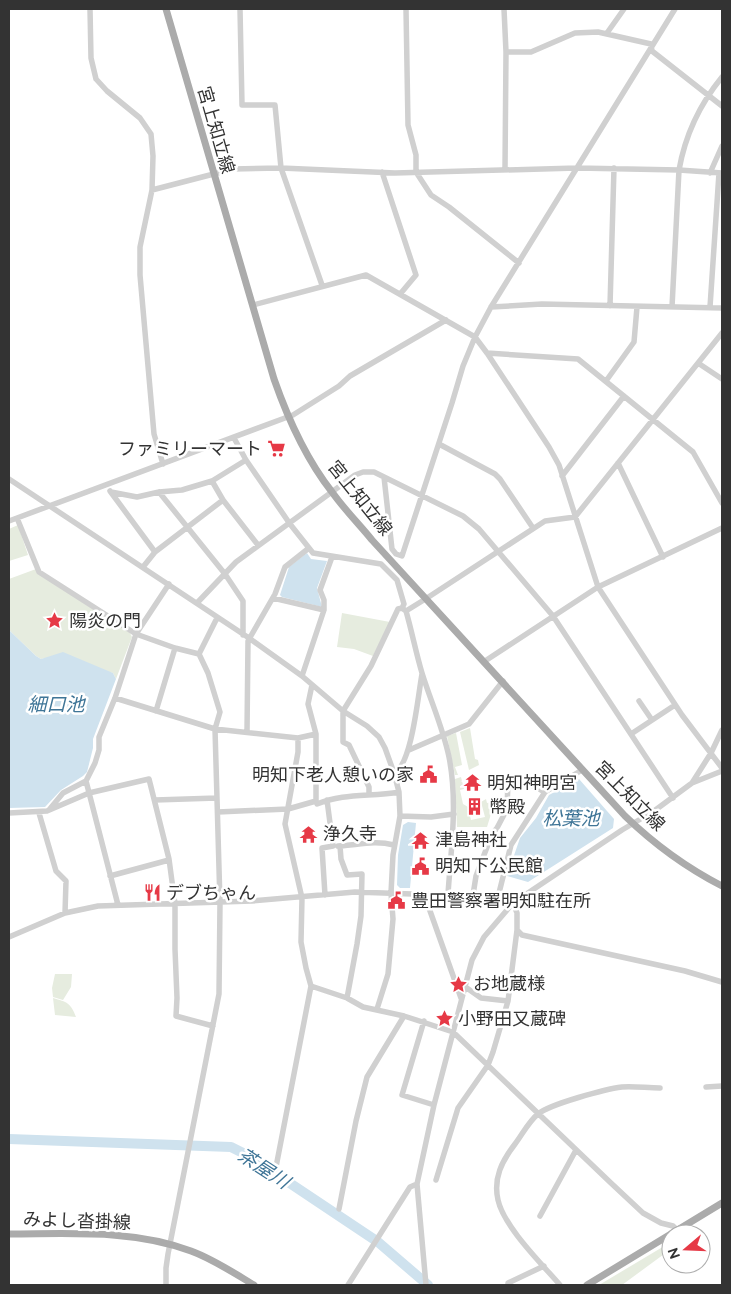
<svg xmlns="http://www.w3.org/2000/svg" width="731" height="1294" font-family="Raleway,'Noto Sans JP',sans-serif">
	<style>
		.green { fill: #e6ecdf }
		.water { fill: #cfe2ee }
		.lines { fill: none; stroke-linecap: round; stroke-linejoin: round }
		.river { stroke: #cfe2ee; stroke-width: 10 }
		.minor { stroke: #d0d0d0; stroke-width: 5.5 }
		.major { stroke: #ababab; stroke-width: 7 }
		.labels { text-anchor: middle; stroke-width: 5; stroke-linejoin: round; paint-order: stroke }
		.street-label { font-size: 18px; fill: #333; stroke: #fff }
		.poi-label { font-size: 18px; fill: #333; stroke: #fff; text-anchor: start }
		.water-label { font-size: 19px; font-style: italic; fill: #3f7597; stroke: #fff }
	</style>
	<rect width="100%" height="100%" fill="#fff"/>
	<path class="green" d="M18 525 28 555 9 561V529Z
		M36 569 130 633 132 637 116 679 113 673 46 658 41 659 36 656 9 630V579Z
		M342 613 390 622 373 656 354 649 337 647Z
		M470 728 475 759 478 760 479 765 469 770 460 732Z
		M456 733 462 765 455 767 458 775H455L447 736Z
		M461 777 464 789 460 790 463 804 468 807 471 820 485 817 481 802 486 799 487 803 492 802 491 814 487 827H457L455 779Z
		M55 974H72L71 987 63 1000 53 997 52 988Z
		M53 998C67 1002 71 1003 76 1017L55 1015Z
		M671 1242V1249L622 1285H599Z"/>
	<path class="water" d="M307 553 311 559 327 561 317 588 322 607 282 597 280 595 289 567Z
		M9 630 36 656 41 659 63 652 113 673 116 679 93 739V748L87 772 83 776 61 790 45 807 9 808Z
		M579 779 614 819 613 828 528 882 507 876 520 838 536 818 549 795Z
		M408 822 416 823 410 888H400L397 885 398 855 403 825Z"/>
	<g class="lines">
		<path class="river" d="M9 1139 231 1147 249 1156 378 1242 428 1285"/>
		<path class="minor" d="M90 9 91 58 96 79 107 91 140 118 151 134 153 156 152 190 140 247V275L154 434 163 464
			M240 9 242 105H275L281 168 322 285
			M406 9 408 125 416 155V172L431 195 449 207 519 263
			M504 9 506 52 505 169
			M607 33 624 9
			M651 45 652 51 722 106
			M506 52H531L575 33 598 32 651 44
			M382 172 416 275 401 293
			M710 173 722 146
			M152 190 233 169 281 168 395 173 577 168 679 170 722 173
			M253 305 366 275 475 337 487 353 549 447 559 465 598 587 682 715 722 768
			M610 306 614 168
			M491 307 542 304 722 308
			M672 307 679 170C685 136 700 104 722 77
			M710 307 719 173
			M487 353 578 359 693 452 722 503
			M698 363 722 379
			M606 381 634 342 637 307
			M234 438 246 460 290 524 313 553 381 564 397 580 404 604 402 608
			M439 444 495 474 500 479 533 528
			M618 463 663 557
			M562 476 624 396
			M384 477 392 549 396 554 402 556 452 403 463 366 475 337 491 307 675 9
			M9 479 249 638 302 676 343 711 367 726 379 737 385 748 394 773 399 792 400 816 393 855 391 893 393 919 388 974 377 1009
			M212 481 223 500
			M110 491 155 552
			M111 492 137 497 159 492 182 490 212 481 246 460
			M159 492 225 574 243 601V635
			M17 518 39 572 136 634 175 648 199 654
			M9 521 293 415 339 386 350 376 446 320
			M143 567 155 552 223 500 258 545
			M273 598 324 610
			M197 603 236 562 355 475 363 472H374L463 516 479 529 553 616 673 798
			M406 611C412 632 416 653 422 673 431 702 443 728 449 757 458 802 451 849 448 894
			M199 654 217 618
			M485 661 598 587 722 528
			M302 676 324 610V600L320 590 332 557
			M312 685 308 704 316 734V801L317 804C344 793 371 797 399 792
			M115 698 215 729 298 738 316 734
			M639 701 652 720
			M156 711 175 648
			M247 732 248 641 275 594 285 567 309 548
			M631 734 675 705
			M409 750 469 724 503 681
			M394 773C412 765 418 695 422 674
			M692 783 722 771
			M369 795V787L349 745 343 742V711L371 666 398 609 402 608 406 611 427 598 545 521 575 517 722 333
			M155 800 217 798
			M49 810 63 793 86 781
			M218 812 288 809 316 801
			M9 813 47 811 89 793 149 779 169 859 175 904V949L177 998 176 1016 213 1026
			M39 813 56 871 66 881 65 913
			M400 816 431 817 454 814
			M338 846C358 845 374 840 394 845
			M340 846 341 859 347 875 362 874 361 916 357 944 347 998
			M110 876 169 860
			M424 894 461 998
			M325 895 322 848 333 846 327 800
			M473 895 476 876 492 834 497 828 507 809 508 781 515 777 545 792
			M498 897 511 845 545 792 582 770
			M118 905 86 781 95 763 99 750V737L115 698 136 634 169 584
			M9 937 65 913 98 906 252 901 355 892 498 897 513 903 517 913V930L522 935 685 971 722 982
			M311 986 347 998 363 1007 404 1016 453 1032 612 1184 643 1213 661 1223 673 1226 677 1230
			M464 986 481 998 508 1001
			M424 1021 402 1095 434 1105
			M706 1087 722 1086
			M276 1167 311 986 306 968 301 942 302 898 285 824 298 752V738
			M436 1180 458 1108 488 1065 493 1052 508 1001 517 930
			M339 1209 356 1121 367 1077 404 1016
			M540 1216 576 1150
			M166 1285V1268L168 1254 219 994 220 903 215 729 220 712 208 673 199 654
			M348 1285 410 1187 417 1184
			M426 1285 417 1184 434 1105 472 960 484 937 513 903 622 830 654 811 692 783 711 753 722 730
			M508 1285V1283L544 1266
			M560 1285C542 1264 504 1227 498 1200 493 1178 502 1161 515 1144 522 1135 529 1121 538 1114 550 1104 606 1089 622 1087 634 1086 647 1088 660 1088"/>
		<path class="major" d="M166 9 274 379C288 419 306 459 332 492 344 509 359 524 372 540L625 816C654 844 687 868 722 886
			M9 1234C69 1234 133 1229 191 1251 213 1259 234 1273 254 1285
			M587 1285 722 1203"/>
	</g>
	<defs>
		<symbol id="supermarket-bare" viewBox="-9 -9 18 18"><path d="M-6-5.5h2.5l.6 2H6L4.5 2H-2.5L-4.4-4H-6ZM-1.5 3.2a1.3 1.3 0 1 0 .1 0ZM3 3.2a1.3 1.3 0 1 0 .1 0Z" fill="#e63946" stroke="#fff" stroke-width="2.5" paint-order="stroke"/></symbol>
		<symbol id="sight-bare" viewBox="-9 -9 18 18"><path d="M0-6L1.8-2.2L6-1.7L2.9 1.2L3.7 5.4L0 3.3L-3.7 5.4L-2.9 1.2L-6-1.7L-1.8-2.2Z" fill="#e63946" stroke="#fff" stroke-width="2.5" paint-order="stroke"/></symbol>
		<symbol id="civic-bare" viewBox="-9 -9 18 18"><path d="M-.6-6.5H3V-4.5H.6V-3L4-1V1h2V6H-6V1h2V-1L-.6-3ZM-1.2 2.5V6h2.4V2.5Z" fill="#e63946" stroke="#fff" stroke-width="2.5" paint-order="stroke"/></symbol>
		<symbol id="temple-bare" viewBox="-9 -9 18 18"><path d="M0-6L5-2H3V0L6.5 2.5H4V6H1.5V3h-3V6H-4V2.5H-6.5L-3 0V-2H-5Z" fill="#e63946" stroke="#fff" stroke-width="2.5" paint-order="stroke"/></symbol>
		<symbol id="building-bare" viewBox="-9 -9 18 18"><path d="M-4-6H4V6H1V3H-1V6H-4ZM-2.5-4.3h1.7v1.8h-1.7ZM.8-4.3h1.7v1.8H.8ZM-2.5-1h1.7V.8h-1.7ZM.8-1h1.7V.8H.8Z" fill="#e63946" stroke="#fff" stroke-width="2.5" paint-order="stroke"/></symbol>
		<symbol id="restaurant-bare" viewBox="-9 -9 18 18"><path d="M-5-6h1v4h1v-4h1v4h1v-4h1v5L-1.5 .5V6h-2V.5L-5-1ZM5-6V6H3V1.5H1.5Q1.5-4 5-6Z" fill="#e63946" stroke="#fff" stroke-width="2.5" paint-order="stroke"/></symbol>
	</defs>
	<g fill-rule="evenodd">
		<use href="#supermarket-bare" x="264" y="436" width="25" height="25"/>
		<use href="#sight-bare" x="42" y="608" width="25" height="25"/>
		<use href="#civic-bare" x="416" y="762" width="25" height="25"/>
		<use href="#temple-bare" x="460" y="770" width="25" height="25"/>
		<use href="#building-bare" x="462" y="794" width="25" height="25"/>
		<use href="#temple-bare" x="296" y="822" width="25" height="25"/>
		<use href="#temple-bare" x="408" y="828" width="25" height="25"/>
		<use href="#civic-bare" x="408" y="854" width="25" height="25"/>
		<use href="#restaurant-bare" x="140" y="880" width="25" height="25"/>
		<use href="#civic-bare" x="384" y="888" width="25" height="25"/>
		<use href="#sight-bare" x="446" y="972" width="25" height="25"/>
		<use href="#sight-bare" x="432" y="1006" width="25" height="25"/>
	</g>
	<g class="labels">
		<g class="street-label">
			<text transform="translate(216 130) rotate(74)" y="6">宮上知立線</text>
			<text transform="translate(360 498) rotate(51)" y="6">宮上知立線</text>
			<text transform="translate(630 796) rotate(45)" y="6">宮上知立線</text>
			<text transform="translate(77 1221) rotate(2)" y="6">みよし沓掛線</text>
		</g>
		<g class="poi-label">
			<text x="262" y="455" text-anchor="end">ファミリーマート</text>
			<text x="69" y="627">陽炎の門</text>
			<text x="414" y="781" text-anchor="end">明知下老人憩いの家</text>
			<text x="487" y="789">明知神明宮</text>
			<text x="489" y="813">幣殿</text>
			<text x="323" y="840">浄久寺</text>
			<text x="435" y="846">津島神社</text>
			<text x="435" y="872">明知下公民館</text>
			<text x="166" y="899">デブちゃん</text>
			<text x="411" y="907">豊田警察署明知駐在所</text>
			<text x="473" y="990">お地蔵様</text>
			<text x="458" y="1025">小野田又蔵碑</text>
		</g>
		<g class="water-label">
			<text x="56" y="711">細口池</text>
			<text x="571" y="825">松葉池</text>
			<text transform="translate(264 1168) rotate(33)" y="7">茶屋川</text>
		</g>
	</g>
	<rect width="731" height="1294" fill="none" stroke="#333333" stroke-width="20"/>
	<g transform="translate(686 1249) rotate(251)"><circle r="24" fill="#ffffff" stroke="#adadad"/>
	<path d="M0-4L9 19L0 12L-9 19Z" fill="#e63946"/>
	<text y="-8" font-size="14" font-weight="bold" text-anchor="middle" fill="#333333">N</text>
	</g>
</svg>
